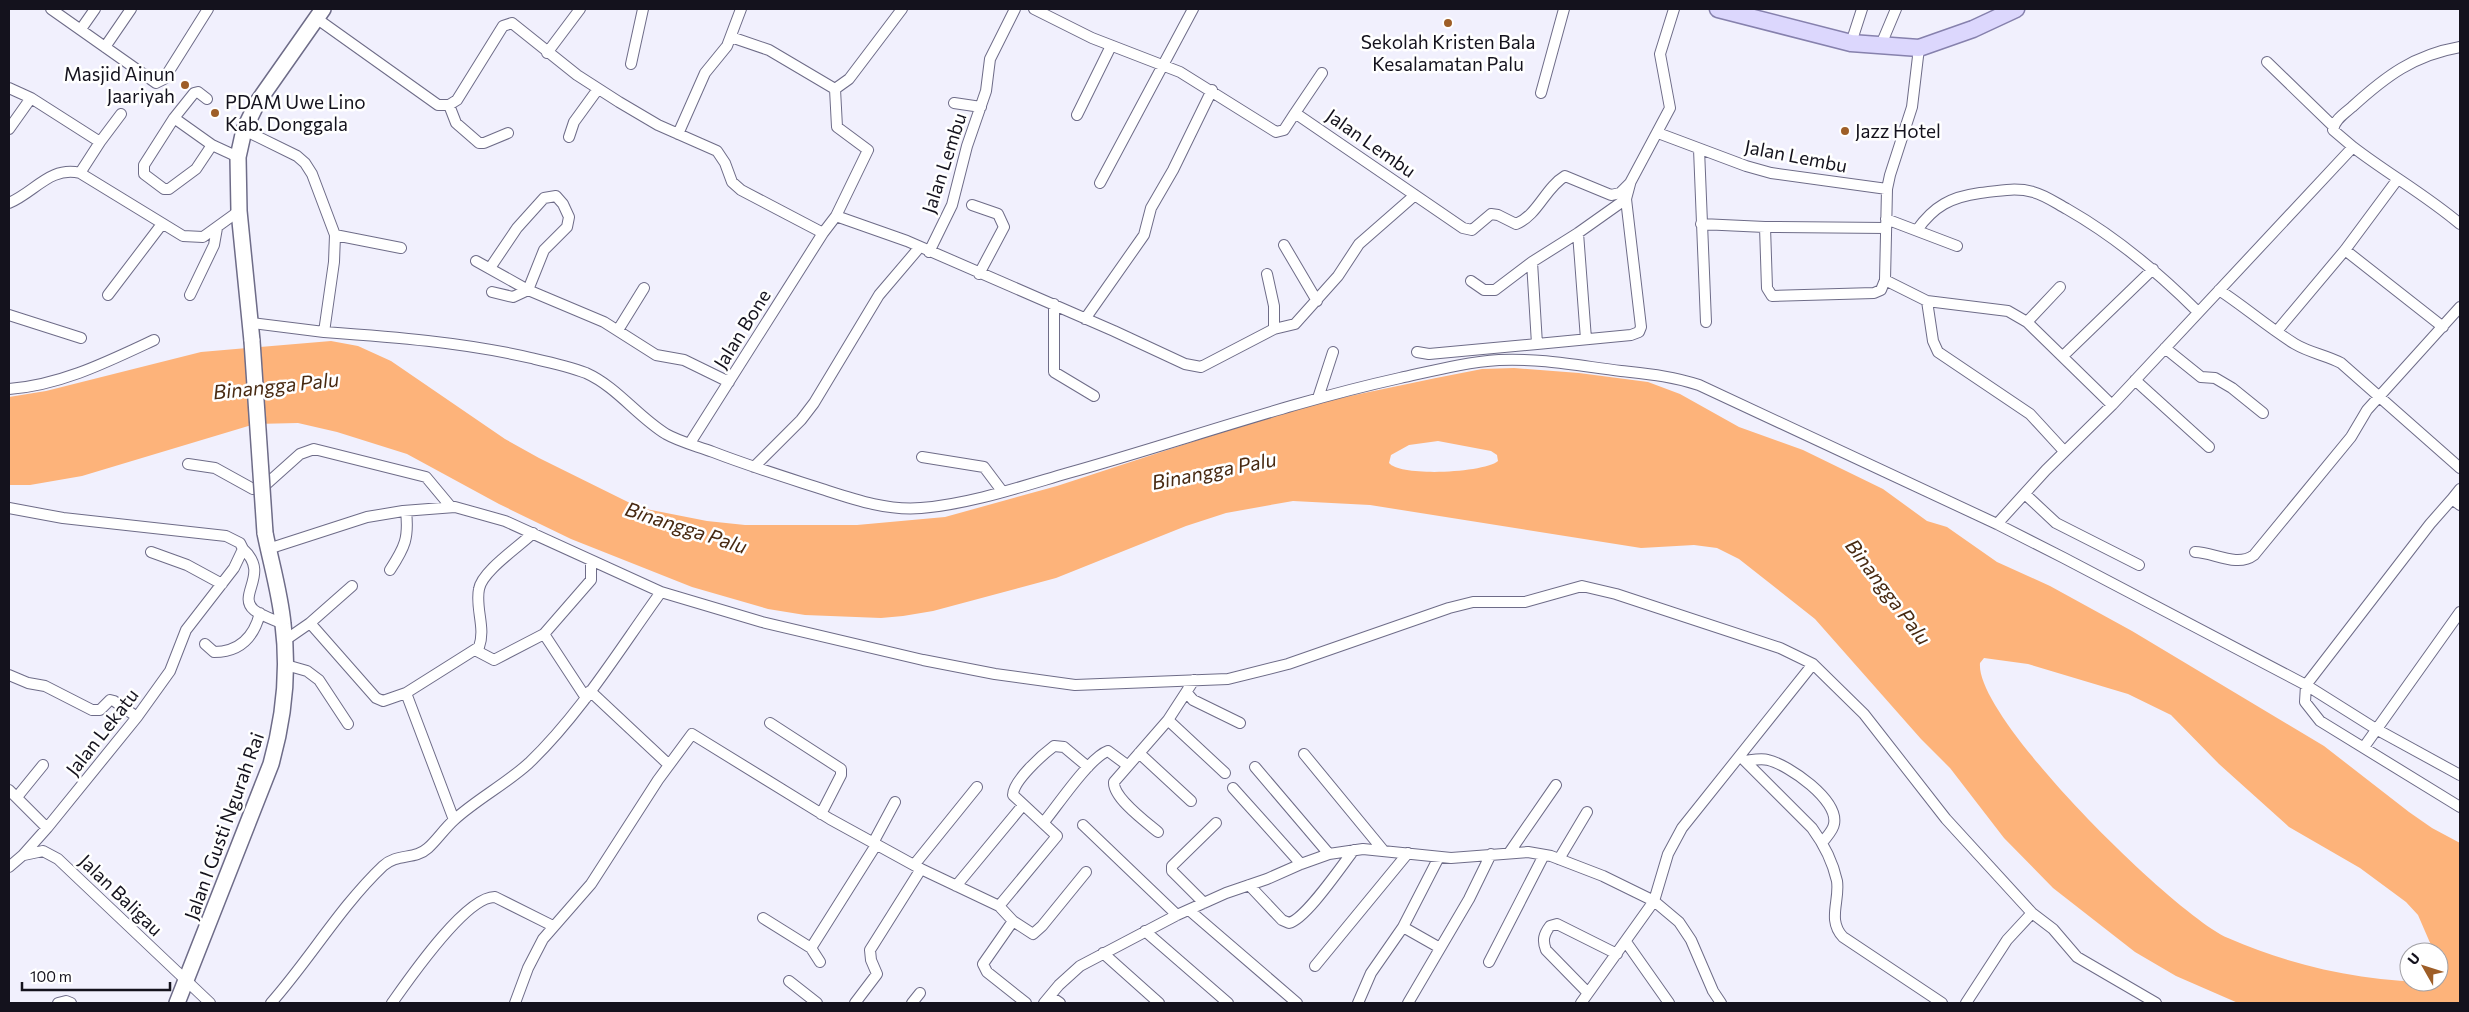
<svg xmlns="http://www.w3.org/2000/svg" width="2469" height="1012" font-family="Commissioner,sans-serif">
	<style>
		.water { fill: #fdb37a; fill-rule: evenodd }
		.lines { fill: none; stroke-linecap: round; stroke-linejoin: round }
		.minor-casing { stroke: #6e6c88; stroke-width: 12 }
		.secondary-casing { stroke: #6e6c88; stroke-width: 18 }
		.primary-casing { stroke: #8681ad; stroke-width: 19 }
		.minor { stroke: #fff; stroke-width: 10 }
		.secondary { stroke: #fff; stroke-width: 15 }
		.primary { stroke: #dcd7fd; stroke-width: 16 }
		.secondary-bridge-casing { stroke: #6e6c88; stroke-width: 18; stroke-linecap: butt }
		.secondary-bridge { stroke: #fff; stroke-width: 15 }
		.poi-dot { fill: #9e5e27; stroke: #fff; stroke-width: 2 }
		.labels { text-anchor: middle; stroke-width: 5; stroke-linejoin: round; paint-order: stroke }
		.poi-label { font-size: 19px; fill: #14121d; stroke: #fff; text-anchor: start }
		.street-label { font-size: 19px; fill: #14121d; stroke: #fff }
		.water-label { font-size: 20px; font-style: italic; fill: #472911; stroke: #fff }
	</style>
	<rect width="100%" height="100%" fill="#f1f0fd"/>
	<path class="water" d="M331 341 358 346 391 361 505 439 539 458 634 505 646 509 707 521 745 525H857L945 517 1057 486 1302 406 1436 378 1482 369 1514 368 1579 373 1648 382 1680 394 1739 427 1803 450 1883 489 1927 521 1947 527 1997 562 2050 586 2132 631 2324 746 2409 812 2432 828 2460 843V1003H2238L2176 976 2135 952 2053 888 2004 838 1950 768 1921 739 1815 619 1739 559 1717 548 1694 545 1641 548 1370 505 1293 501 1226 513 1186 526 1056 578 933 611 903 616 881 618 805 615 768 609 692 587 571 539 499 504 407 454 337 432 298 423 255 424 82 476 30 485H9V397L46 391 201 352ZM1438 441 1491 451 1497 455 1498 461C1484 473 1400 477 1389 463L1391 455 1409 445ZM1984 658 2028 664 2128 694 2171 715 2219 764 2289 827 2360 868 2406 902 2418 915 2434 952H2439V982C2366 982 2297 968 2228 938 2175 915 1975 719 1980 663Z"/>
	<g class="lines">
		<defs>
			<path id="minor" d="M51 9 156 83 164 79 208 9
				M1034 9 1092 38 1180 72 1276 132 1284 130 1295 113 1463 228 1472 230 1491 214 1498 215 1516 224C1538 215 1545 188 1565 176L1611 195 1620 193 1630 183 1670 108 1660 54 1674 9
				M316 18 438 105H449L457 100 503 26 512 23 577 75 619 102 658 125 717 151 725 163 732 182 741 190 823 233 690 443
				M81 29 95 9
				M731 37 769 50 835 89 849 79 902 9
				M1851 43 1862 9
				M105 47 131 9
				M1880 47 1896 9
				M547 53 580 9
				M2267 62 2333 126
				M631 64 643 9
				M9 88 31 98 100 142 80 173
				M835 89 837 127 868 150 836 216
				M1541 93 1564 9
				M207 99 198 92 194 93 174 118 144 165V174L164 189H169L196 169 212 145
				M954 103 981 107
				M449 105 456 123 479 143H484L508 133
				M1295 113 1322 73
				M1077 115 1111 46
				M174 118 212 145 238 157
				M9 129 31 98
				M244 130 297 156 305 163 312 174 335 235 334 262 324 332C393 337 462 342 531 358 549 362 568 366 586 373 617 387 637 416 666 434 680 442 697 446 713 452 749 466 785 477 822 489 853 499 887 511 921 508 970 504 1020 487 1068 473 1179 442 1287 403 1400 378 1432 371 1466 362 1499 360 1541 358 1580 366 1621 371 1648 374 1672 376 1699 385L1997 524 2064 558 2306 685 2376 729 2460 775
				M1658 133 1746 166 1771 173 1887 189
				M678 134 705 73 727 46 741 9
				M569 137 574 122 598 89
				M100 142 121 114
				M2353 147 2333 130C2334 120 2345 113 2352 107 2386 76 2414 55 2460 47
				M1699 149 1706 322
				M1100 183 1193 9
				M9 203C35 192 50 166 80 173L183 236 203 237 239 211
				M972 205 998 214 1004 227 979 274
				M1886 219 1957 246
				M1701 224 1765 227 1886 228
				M1765 227 1767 288 1772 296 1874 293 1881 290 1885 280 1887 189 1890 175 1912 107 1919 48
				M1917 230C1934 206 1951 197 1980 193 1997 191 2016 187 2033 192 2045 195 2056 203 2067 209 2116 237 2158 272 2198 312
				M823 233 836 216 907 241 1114 331 1185 364 1201 367 1274 329 1295 324 1338 276 1359 244 1415 195
				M1578 233 1586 339
				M335 235 401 248
				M1284 245 1317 301
				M2345 250 2443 327
				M929 252 952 205 967 146 986 91 990 59 1015 9
				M476 261 528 290 513 297 492 292
				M1532 262 1537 344 1631 335 1639 332 1641 327 1626 199 1630 184
				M490 268 517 228 544 198 556 196 563 204 569 217 567 227 544 250 528 290 604 322 656 355 684 360 729 382
				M1267 274 1274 306V329
				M1885 280 1927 301 2008 311 2027 322 2112 405
				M1471 281 1484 290H1495L1532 262 1578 233 1626 199
				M2219 290C2245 307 2269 328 2295 344 2310 353 2326 355 2341 363L2460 468
				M108 295 162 224
				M190 295 214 245 217 228
				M1927 301 1933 341 1938 352 2030 414 2064 451
				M1054 304V372L1094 396
				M9 315 81 338
				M1085 319 1144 235 1151 208 1173 170 1212 90
				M2027 322 2060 287
				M252 323 324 332
				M618 330 644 288
				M2277 331 2345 250 2397 180
				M2165 348 2201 377 2215 378 2232 388 2263 413
				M1417 352 1429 354 1537 344
				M2063 356 2153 269
				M2135 380 2209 447
				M9 389C61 385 107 362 154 340
				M1318 398 1333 352
				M922 457 984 467 1002 491
				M188 464 215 468 253 489 262 488 300 454 314 449 426 477 451 507
				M754 467 801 420 814 403 879 295 919 248
				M2460 489 2452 499 2460 505
				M2025 494 2056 523 2139 565
				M2452 499 2430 524 2306 685 2305 702 2320 721 2460 807
				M9 508 63 518 226 536 240 543 243 549 234 568 186 630 170 671 137 717 47 828 23 855 9 867
				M1997 524 2046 470 2112 405 2353 147C2388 174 2426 195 2460 224
				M243 549C271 574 236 595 254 610 262 616 275 620 283 624
				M268 549 367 517 403 511 455 507 505 521 661 592 762 622 923 660 995 674 1075 685 1228 679 1288 664 1449 608 1473 602H1525L1582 586 1616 594 1780 648 1813 664 1864 714 1946 819 2032 913 2053 929 2077 957 2156 1003
				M151 552 187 565 222 584
				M2195 552C2213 552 2237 568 2254 555L2351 437 2367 410 2460 307
				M390 570C405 547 409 538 406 511
				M310 623 352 586
				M544 634 591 580V561
				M284 641 310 623 376 698 383 701 406 693
				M205 644 214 652C240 652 254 637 260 613
				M475 650 494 660 544 634 586 698
				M286 665 307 671 319 680 348 724
				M9 675 28 683 45 686 92 710H100L110 700 114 701 137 717
				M590 691 669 765
				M1187 693 1193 700 1240 723
				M1168 720 1225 773
				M770 723 841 769V775L821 814
				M2364 747 2460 612
				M1139 753 1191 801
				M1304 754 1383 850
				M1740 756 1812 828C1823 843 1833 863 1837 881 1840 901 1827 920 1843 937L1942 1003
				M1745 761C1753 760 1761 758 1768 760 1789 765 1839 800 1834 824 1833 831 1826 837 1822 843
				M1255 767 1329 854
				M1233 788 1301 864
				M9 790 47 828
				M17 797 43 765
				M454 820 406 693 479 647C486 628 475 608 479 589 482 571 520 546 533 533
				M1044 822C1058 805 1090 757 1108 751L1127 765
				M1083 825 1177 915
				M1158 832C1146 822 1113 798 1114 782L1168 720 1194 680
				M873 843 895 802
				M1509 853 1556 785
				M24 855 43 851 58 859 210 1003
				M1559 859 1587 812
				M914 865 977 787
				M1249 885 1282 920 1289 923C1306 919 1342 865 1354 850
				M956 886 1023 805
				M1204 903 1172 871V866L1216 823
				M999 906 1057 836 1013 795C1013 781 1042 755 1054 746L1064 747 1088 767
				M1189 910 1297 1003
				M763 918 811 948 876 845
				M1013 921 983 964 987 972 1026 1003
				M1403 927 1440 948
				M1145 931 1228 1003
				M1626 942 1669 1003
				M811 948 820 962
				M1103 953 1159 1003
				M1489 962 1544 855
				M1315 966 1408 853
				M789 981 817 1003
				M1588 993 1546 950C1542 940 1544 934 1550 926L1557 924 1617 954
				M1050 996 1060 1003
				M58 1003 66 1001 71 1003
				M271 1003C310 959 340 907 383 866 397 853 415 860 428 848 437 840 444 829 454 820 477 799 506 784 529 763 581 713 619 650 661 592
				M392 1003C409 979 466 896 495 897L553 926
				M515 1003 528 968 543 939 591 884 658 780 692 734 830 819 921 869 999 906 1013 921 1033 934 1042 926 1086 872
				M855 1003 877 974 871 960 870 950 921 869
				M912 1003 920 993
				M1044 1003 1059 985 1080 966 1177 915 1226 893 1267 879 1301 864 1329 854 1363 849 1451 858 1528 852 1551 856 1603 876 1654 901 1679 922 1691 940 1713 991 1721 1003
				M1358 1003 1371 973 1403 927 1439 857
				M1408 1003 1469 899 1491 854
				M1581 1003 1654 901 1668 854 1682 828 1813 664
				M1966 1003 2007 940 2032 913"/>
			<path id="secondary" d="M252 341 239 211 238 157 244 130 257 103 323 9
				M177 1003 271 764C284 718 289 671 283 624 280 593 271 563 265 533"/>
			<path id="primary" d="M1718 9 1851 43 1919 48 1973 29 2016 9"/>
		</defs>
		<use href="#minor" class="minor-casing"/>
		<use href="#secondary" class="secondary-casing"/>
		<use href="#primary" class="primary-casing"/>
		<use href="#minor" class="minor"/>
		<use href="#secondary" class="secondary"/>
		<use href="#primary" class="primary"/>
		<defs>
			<path id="secondary-bridge" d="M252 341 265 533"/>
		</defs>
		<use href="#secondary-bridge" class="secondary-bridge-casing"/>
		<use href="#secondary-bridge" class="secondary-bridge"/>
	</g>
	<g class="poi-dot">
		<circle cx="1448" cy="23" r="5"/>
		<circle cx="185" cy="85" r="5"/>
		<circle cx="215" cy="113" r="5"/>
		<circle cx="1845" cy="131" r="5"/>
	</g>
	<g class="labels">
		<g class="poi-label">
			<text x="1448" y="49" text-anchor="middle">Sekolah Kristen Bala<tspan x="1448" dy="22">Kesalamatan Palu</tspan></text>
			<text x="175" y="81" text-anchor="end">Masjid Ainun<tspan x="175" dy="22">Jaariyah</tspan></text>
			<text x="225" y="109">PDAM Uwe Lino<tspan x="225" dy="22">Kab. Donggala</tspan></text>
			<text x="1855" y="138">Jazz Hotel</text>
		</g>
		<g class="street-label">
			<text transform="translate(1371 143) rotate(35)" y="7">Jalan Lembu</text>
			<text transform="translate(1796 156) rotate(11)" y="7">Jalan Lembu</text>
			<text transform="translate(944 163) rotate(-72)" y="7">Jalan Lembu</text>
			<text transform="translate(742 329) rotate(-58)" y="7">Jalan Bone</text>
			<text transform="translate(102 732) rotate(-52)" y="7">Jalan Lekatu</text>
			<text transform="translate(224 826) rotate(-70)" y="7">Jalan I Gusti Ngurah Rai</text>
			<text transform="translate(121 895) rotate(44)" y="7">Jalan Baligau</text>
		</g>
		<g class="water-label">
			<text transform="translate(276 386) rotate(-6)" y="7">Binangga Palu</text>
			<text transform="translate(1214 471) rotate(-11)" y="7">Binangga Palu</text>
			<text transform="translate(686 528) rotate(18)" y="7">Binangga Palu</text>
			<text transform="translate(1888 592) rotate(53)" y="7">Binangga Palu</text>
		</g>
	</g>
	<rect width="2469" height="1012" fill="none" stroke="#14121d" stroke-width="20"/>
	<g transform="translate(2424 967) rotate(309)"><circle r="24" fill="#ffffff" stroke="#a1a0a5"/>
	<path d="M0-4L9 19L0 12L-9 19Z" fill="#9e5e27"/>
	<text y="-8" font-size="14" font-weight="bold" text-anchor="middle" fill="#14121d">U</text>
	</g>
	<path d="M22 982v8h148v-8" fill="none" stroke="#14121d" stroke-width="2.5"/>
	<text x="30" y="982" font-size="15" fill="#14121d" stroke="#ffffff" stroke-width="4" paint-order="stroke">100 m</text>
</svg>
